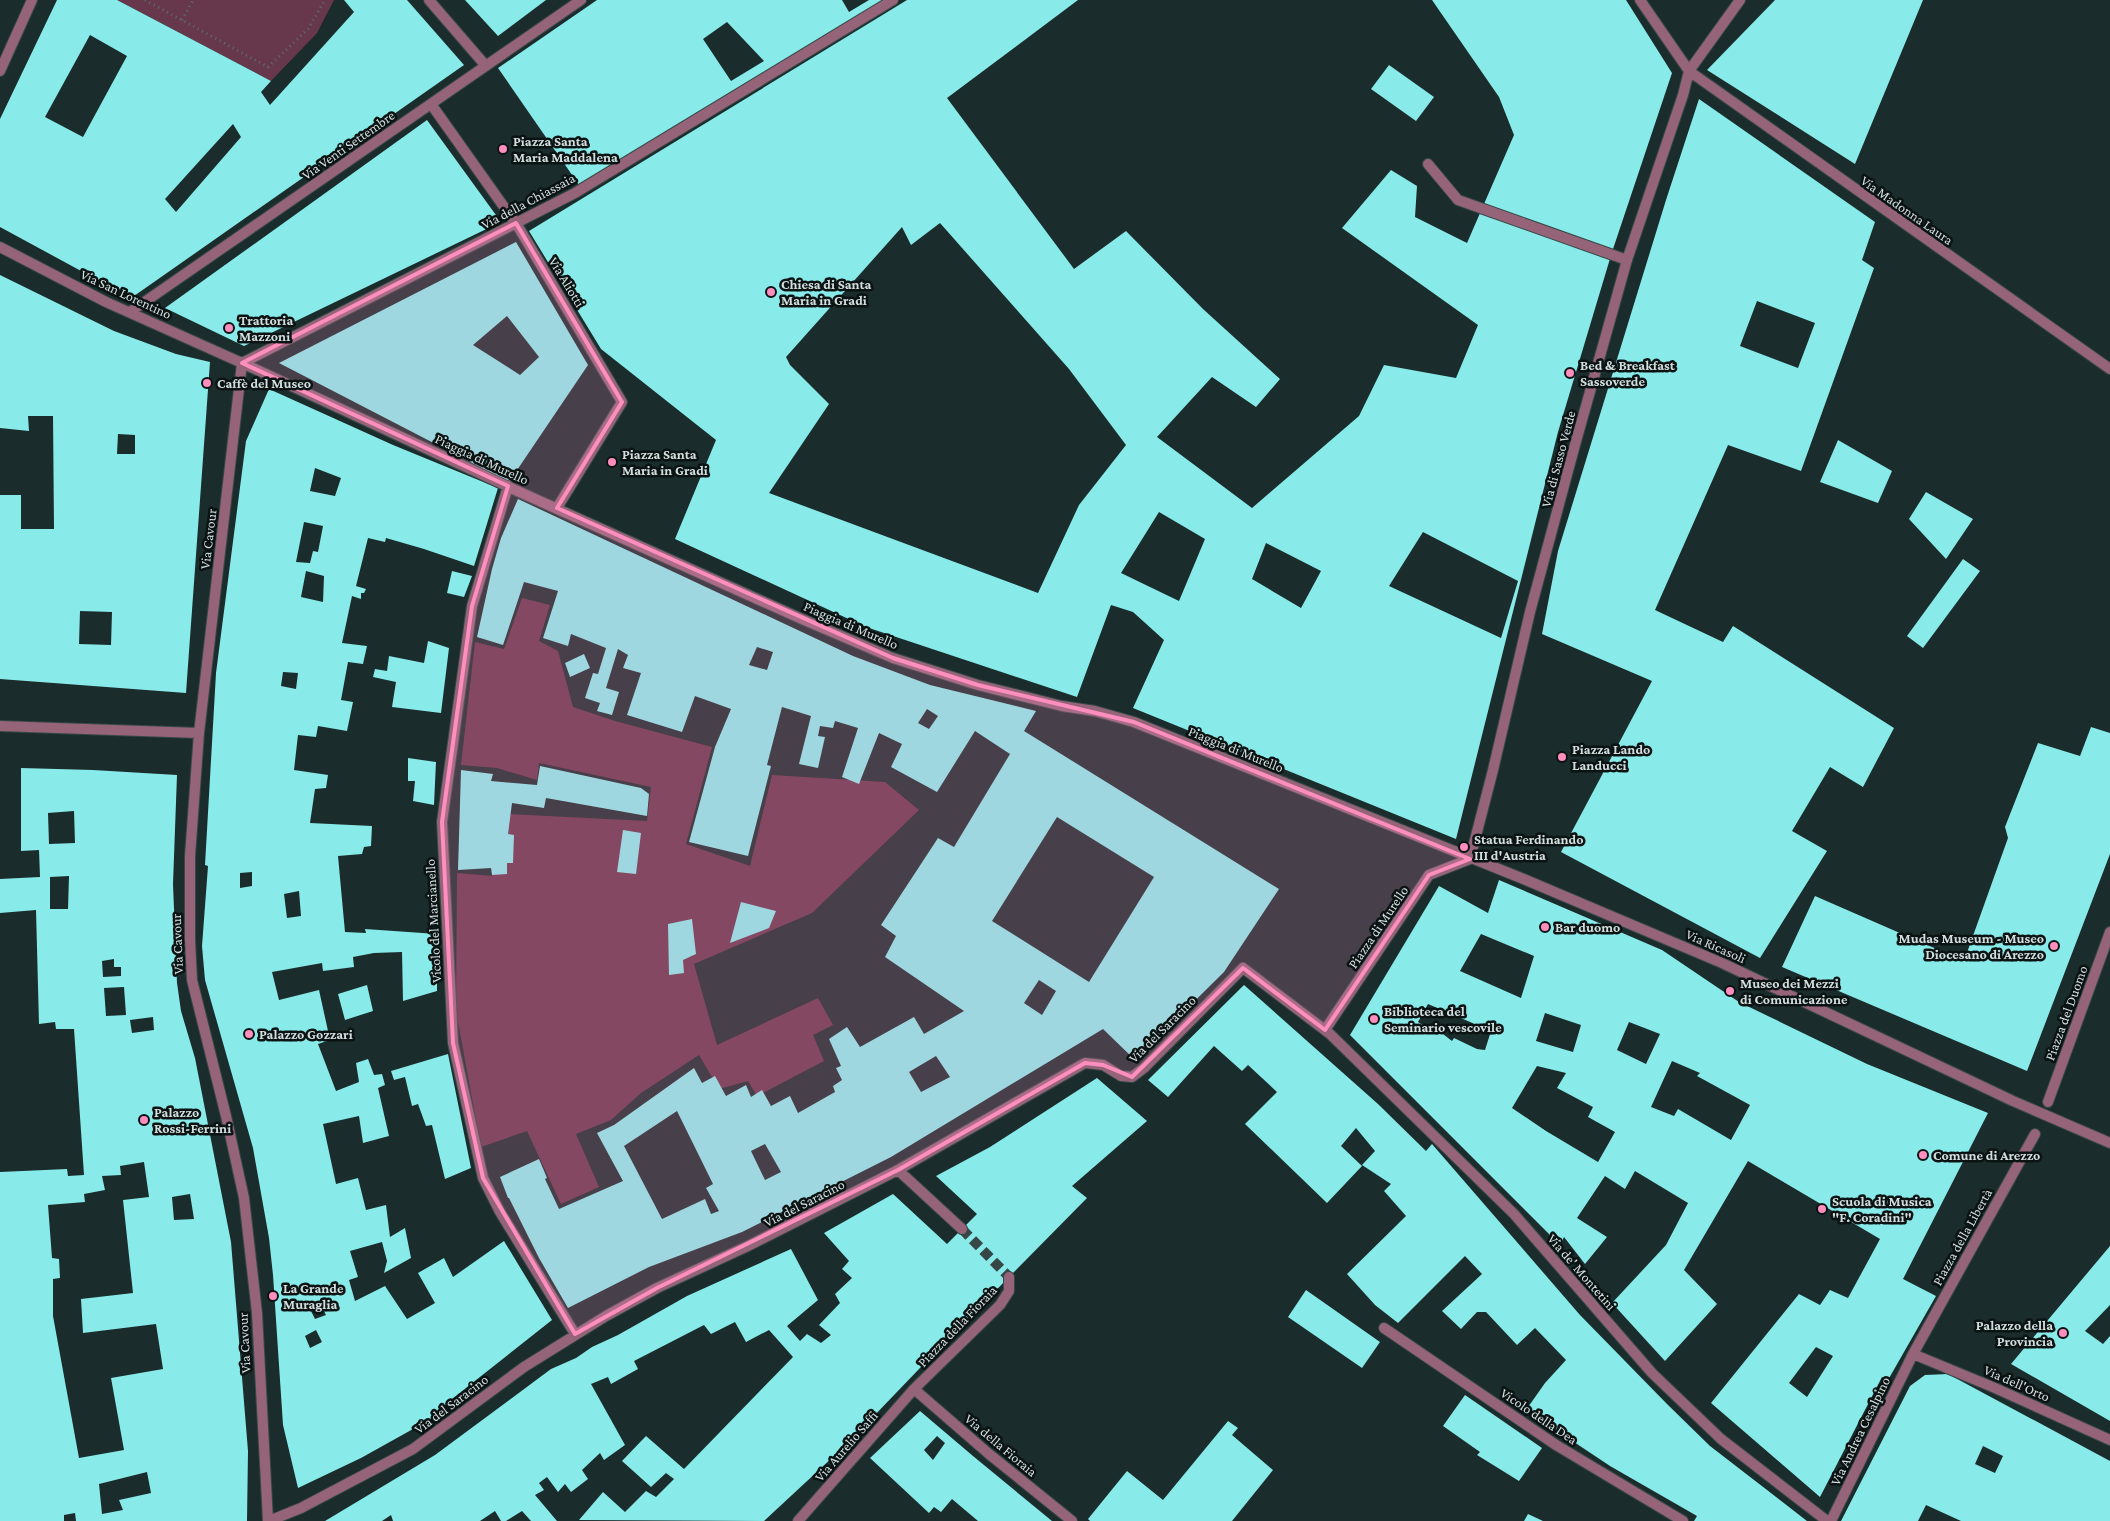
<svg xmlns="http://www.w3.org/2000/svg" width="2110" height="1521" font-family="'Crimson Pro',serif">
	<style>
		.green { fill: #67384c }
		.building { fill: #88eae9; fill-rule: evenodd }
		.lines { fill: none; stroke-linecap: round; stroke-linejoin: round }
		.street-tunnel { stroke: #364747; stroke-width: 10; stroke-dasharray: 10 5; stroke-linecap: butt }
		.lane-casing { stroke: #384848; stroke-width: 12 }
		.street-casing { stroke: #384848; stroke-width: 12 }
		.path { stroke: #5d6d6d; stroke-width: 3; stroke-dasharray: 1 4; stroke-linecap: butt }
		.lane { stroke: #956478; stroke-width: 10 }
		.street { stroke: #956478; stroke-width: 10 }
		.marked { fill: #fe8ebd; fill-opacity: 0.2; stroke: #fe8ebd; stroke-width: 4; stroke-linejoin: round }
		.poi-dot { fill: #fe8ebd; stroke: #0b1313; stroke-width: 2 }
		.labels { text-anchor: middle; stroke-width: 5; stroke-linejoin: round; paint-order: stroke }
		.poi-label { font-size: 14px; font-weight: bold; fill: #d3dede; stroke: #0b1313; text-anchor: start }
		.street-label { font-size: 14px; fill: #d3dede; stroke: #0b1313 }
	</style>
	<rect width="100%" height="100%" fill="#1a2c2c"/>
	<path class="green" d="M117 0H334L317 33 271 81Z
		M522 598 550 605 539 641 558 651 573 707 615 721 712 747 686 844 750 866 772 775 885 782 919 810 812 913 694 964 717 1045 818 998 833 1025 813 1035 824 1061 757 1096 748 1081 719 1089 699 1055 641 1093 611 1120 576 1134 599 1187 561 1204 527 1131 481 1147 456 1011 457 873 492 876 506 814 647 821 651 787 539 763 537 780 497 768 461 765 475 642 504 649Z"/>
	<path class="building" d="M57 0H117L271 81 261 92 270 105 354 12 344 0H407L464 65 134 296 94 278 0 227V119ZM90 35 127 56 83 137 45 117ZM233 124 241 137 176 212 165 199Z
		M465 0H546L498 36Z
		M597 0H842L849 12 869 0H885L579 185 498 68ZM727 22 764 61 731 81 703 39Z
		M907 0H1078L947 98 1074 269 1126 231 1203 309 1280 379 1256 407 1212 377 1157 437 1252 508 1359 416 1384 365 1456 378 1478 325 1342 228 1391 170 1417 186 1415 217 1467 243 1514 135 1499 97 1432 0H1626L1672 73 1612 252 1558 432 1456 839 1133 708 1164 640 1133 612 1111 605 1077 697 866 627 675 539 716 440 601 349 529 231ZM940 223 1069 369 1126 445 1079 505 1038 593 769 493 829 404 790 365 786 357 902 227 911 245ZM1159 512 1205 539 1179 601 1121 573ZM1423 532 1518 581 1501 638 1389 586ZM1266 543 1321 571 1301 608 1252 579Z
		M1775 0H1923L1855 164 1707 70Z
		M1389 65 1434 97 1416 121 1371 89Z
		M1699 99 1875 222 1862 260 1874 268 1801 471 1728 445 1655 610 1723 642 1733 626 1894 728 1863 787 1830 767 1792 831 1827 851 1760 958 1561 852 1652 681 1542 634 1558 551 1666 200ZM1757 301 1815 323 1798 368 1740 346Z
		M427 120 501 222 244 346 165 308Z
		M516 242 588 365 509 482 279 363ZM507 316 539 357 520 375 473 345Z
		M0 275 114 331 176 354 210 362 186 693 0 679V495H21V529H54L53 416H28L29 431 0 428ZM118 434 135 435V454H117ZM80 611 112 612 111 645 79 644Z
		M269 389 393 445 498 488 474 566 424 549 386 538 385 542 368 538 356 586 366 589 364 593H361V599L352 596 342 643 367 646 363 664 348 662 341 700 353 702 347 731 318 726 316 737 298 735 294 770 328 775 326 788 315 789 310 823 372 826 371 846 364 847 362 854 338 856 345 932 366 933 365 929 437 934V991L403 1001 402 952 374 953 353 957 354 967 323 971 322 963 272 972 279 1000 319 990 330 1040 318 1044 336 1091 359 1082 356 1063 368 1059 374 1075 382 1074 385 1085 378 1088 389 1136 363 1143 359 1116 323 1124 336 1184 358 1178 366 1210 386 1205 390 1237 405 1228 411 1258 384 1273 387 1261 382 1242 350 1251 358 1277 349 1280 355 1301 385 1286 407 1319 435 1303 418 1273 444 1258 453 1277 504 1241 552 1320 452 1399 431 1419 361 1458 298 1488 283 1425 273 1275 269 1238 253 1148 205 980 202 946 208 866 205 865 216 673 246 441ZM315 468 341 478 335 496 310 491ZM304 522 323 526 318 552 313 551 310 563 296 562ZM306 571 324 576 323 602 301 597ZM283 672 298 673 296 689 281 686ZM252 872V886L240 888V873ZM299 891 301 916 287 918 284 894ZM319 1301 326 1315 315 1319 309 1307ZM316 1330 322 1342 310 1348 305 1336Z
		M1838 440 1892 471 1878 503 1820 482Z
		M1926 492 1973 519 1946 559 1909 519Z
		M518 499 853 656 930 685 1036 711 1024 731 1279 889 1224 972 1135 1060 1103 1029 891 1157 742 1232 649 1267 568 1308 539 1258 509 1198H508L500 1177 539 1159 547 1178 545 1179 559 1209 623 1181 597 1133 614 1125 694 1068 702 1083 715 1076 726 1096 746 1085 751 1097 762 1090 771 1106 790 1096 798 1113 835 1092 833 1086 842 1080 836 1068 841 1066 829 1039 847 1027 860 1047 914 1017 924 1034 964 1011 885 957 896 936 881 925 938 838 954 847 1010 754 975 731 937 792 891 767 902 744 879 733 859 784 842 777 858 728 835 721 833 728 820 726 818 736 825 737 818 768 799 764 811 716 782 707 767 765 771 766 748 856 689 842 715 747 731 709 695 696 682 732 627 715 641 673 623 668 628 655 618 649 606 688 619 692 612 715 597 711 600 703 585 698 593 673 598 674 606 648 571 634 568 646 543 638 558 591 524 582 503 645 477 637 492 569 501 538ZM757 647 773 652 767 670 749 665ZM927 709 938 716 929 729 918 723ZM1057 817 1154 877 1089 982 992 921ZM1039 980 1056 991 1042 1015 1024 1003ZM936 1056 950 1077 921 1092 909 1072ZM677 1111 713 1184 706 1188 719 1211 711 1214 705 1199 662 1219 624 1146ZM765 1144 781 1172 765 1180 751 1151Z
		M1963 559 1980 571 1923 648 1907 636Z
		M452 571 472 576 464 597 447 593Z
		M428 641 449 648 441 713 392 707 396 682 373 677 375 669 387 671 389 656 424 663Z
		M584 654 590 668 570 677 565 663Z
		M2091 727 2110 733V854L2027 1071 1782 967 1815 896 1964 961 2008 838 2005 827 2038 743 2080 756Z
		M408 758 436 762 434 805 413 801 415 781H408Z
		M540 766 641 788 649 794 647 816 546 798 544 808 512 803 508 834 514 835 513 863H507V874L492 875 491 868 458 870 461 770 493 774 491 781 537 785Z
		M21 768 93 770 177 775 173 884 177 983 181 1011 195 1058 231 1242 248 1451 247 1521H76L75 1513 64 1515V1521H0V1172L67 1169 68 1176 84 1175 74 1029H56L55 1022 39 1024 36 910 0 913V879L40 877 39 850 21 851ZM74 811 75 843 49 844 48 813ZM69 876 68 909H50V877ZM114 959V967H121V976L103 977 102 961ZM124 987 126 1015 106 1016 104 988ZM153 1017 154 1030 132 1033 130 1020ZM144 1162 149 1197 123 1200 133 1293 81 1299 83 1333 156 1324 163 1369 111 1378 124 1450 79 1458 53 1316V1279L60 1278 59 1259 52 1258 48 1205 85 1202 84 1194 105 1190 102 1176 121 1175 120 1166ZM190 1194 194 1219 174 1220 172 1197ZM147 1472 151 1493 119 1500 123 1510 102 1514 99 1484Z
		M623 830 641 833 636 874 617 872Z
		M1499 880 1662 950 1739 1002 1867 1064 1988 1113 1903 1279 1936 1296 1888 1380 1882 1377 1820 1497 1711 1403 1799 1294 1820 1305 1830 1290 1848 1298 1880 1239 1748 1161 1684 1270 1717 1304 1665 1361 1612 1303 1666 1245 1688 1203 1635 1171 1625 1189 1605 1176 1577 1218 1607 1237 1585 1264 1564 1237 1560 1245 1350 1035 1439 886 1488 913ZM1481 934 1534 956 1521 998 1460 971ZM1428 1004 1491 1031 1485 1050 1477 1049 1454 1038 1452 1041 1439 1031 1437 1035 1418 1022ZM1545 1013 1581 1025 1573 1052 1536 1041ZM1629 1022 1660 1034 1646 1064 1617 1050ZM1672 1061 1700 1073 1697 1076 1750 1105 1731 1140 1678 1109 1674 1116 1651 1107ZM1537 1066 1566 1073 1557 1088 1593 1107 1588 1117 1615 1132 1598 1162 1546 1131 1512 1108ZM1816 1347 1833 1356 1807 1397 1789 1383Z
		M741 902 776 911 769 928 730 943Z
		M692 919 696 954 683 960 684 973 669 975 668 924Z
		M367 985 373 1011 345 1020 338 994Z
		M1244 985 1378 1104 1426 1151 1432 1144 1580 1315 1667 1404 1710 1446 1807 1521H1694L1697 1516 1610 1466 1526 1410 1545 1383 1566 1360 1535 1328 1517 1345 1486 1312H1477L1461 1329 1442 1311 1482 1274 1465 1256 1398 1323 1375 1305 1347 1274 1406 1216 1384 1191 1391 1184 1362 1165 1375 1151 1356 1128 1341 1146 1362 1166 1327 1203 1245 1124 1277 1092 1248 1065 1242 1071 1214 1046 1168 1097 1148 1080Z
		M448 1054 471 1168 445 1179 432 1125 426 1126 418 1104 412 1106 405 1077 394 1080 391 1071Z
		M1097 1078 1147 1121 1072 1186 1087 1198 943 1344 848 1443 764 1521 579 1520 603 1492 625 1512 646 1491 656 1497 674 1479 666 1473 651 1487 622 1461 646 1436 684 1469 793 1357 769 1330 746 1342 735 1322 711 1334 704 1325 634 1361 638 1369 611 1384 608 1377 591 1384 625 1445 604 1460 600 1453 582 1470 588 1479 571 1492 565 1484 558 1492 547 1477 539 1483 544 1490 535 1495 557 1521H531L522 1511 506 1521H501L495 1511 480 1521H393L391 1515 382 1521H325L435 1455 551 1369 576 1358 592 1347 618 1335 687 1296 791 1249 818 1300 787 1326 800 1341 807 1334 821 1343 831 1335 819 1325 840 1303 835 1294 852 1278 842 1269 849 1261 824 1233 893 1194 947 1244 977 1214 936 1176 990 1147Z
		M2110 1246V1305L2085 1331 2103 1344 2110 1336V1421L2011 1364Z
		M1306 1290 1380 1342 1362 1368 1288 1317Z
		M1948 1374 2110 1461V1521H1961L1926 1505 1918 1521H1841L1910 1386 1925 1375ZM1983 1446 2003 1456 1995 1473 1975 1464Z
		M1465 1395 1542 1448 1519 1481 1477 1455 1480 1452 1443 1426Z
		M920 1411 973 1456 1052 1521H978L952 1499 941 1512 934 1507 929 1513 870 1458ZM937 1436 945 1443 933 1460 924 1450Z
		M1228 1421 1238 1428 1232 1435 1273 1470 1232 1521H1090L1088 1519 1127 1471 1163 1500Z
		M1528 1514 1543 1521H1524Z"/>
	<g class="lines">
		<path class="street-tunnel" d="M962 1229 1009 1277"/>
		<defs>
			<path id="lane" d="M1428 164 1458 200 1627 260"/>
			<path id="street" d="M429 0 486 66
				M1640 0 1689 71 2110 369
				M0 71 32 0
				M431 104 519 228 622 402 557 508
				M0 247 106 302 242 363 513 489 802 619 893 658 978 685 1062 706 1095 711 1134 722 1526 880 1722 963 2013 1101 2110 1143
				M130 312 581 0
				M242 363 199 733 190 856V940L192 980 226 1116 244 1198 257 1313 268 1521
				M242 363 575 193 893 0
				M508 486 472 606 442 822 453 1043 483 1178 500 1212 575 1334
				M0 726 199 733
				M1470 859 1493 770 1530 612 1575 445 1627 260 1683 95 1689 71 1740 0
				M1325 1030 1429 875 1470 859
				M2048 1102 2110 932
				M898 1170 962 1229
				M1384 1328 1556 1445 1683 1521
				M1913 1354 1995 1388 2110 1440
				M914 1389 989 1454 1072 1521
				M269 1521 301 1508 413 1449 524 1367 606 1316 657 1288 748 1246 898 1170 1085 1063 1103 1065 1121 1076 1132 1077 1144 1068 1243 968 1330 1034 1514 1214 1652 1373 1721 1439 1827 1521
				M798 1521 914 1389 1000 1305 1009 1291V1277
				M1831 1521 1913 1354 2035 1134"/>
		</defs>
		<use href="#lane" class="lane-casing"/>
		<use href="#street" class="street-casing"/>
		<path class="path" d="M145 0 268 67 308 29 325 0
			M182 20 193 0"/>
		<use href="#lane" class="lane"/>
		<use href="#street" class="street"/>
	</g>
	<path class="marked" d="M516 223 622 402 557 508 893 658 978 685 1134 722 1470 859 1429 875 1325 1030 1243 968 1132 1077 1103 1065 1085 1063 898 1170 657 1288 575 1334 483 1178 453 1043 442 822 472 606 508 486 242 363Z"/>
	<g class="poi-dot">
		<circle cx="503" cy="149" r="5"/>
		<circle cx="771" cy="292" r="5"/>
		<circle cx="229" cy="328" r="5"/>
		<circle cx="1570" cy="373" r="5"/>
		<circle cx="207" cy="383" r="5"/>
		<circle cx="612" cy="462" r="5"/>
		<circle cx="1562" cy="757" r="5"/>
		<circle cx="1464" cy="847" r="5"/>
		<circle cx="1545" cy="927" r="5"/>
		<circle cx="2054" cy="946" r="5"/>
		<circle cx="1730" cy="991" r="5"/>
		<circle cx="1374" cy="1019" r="5"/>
		<circle cx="249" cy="1034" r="5"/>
		<circle cx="144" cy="1120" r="5"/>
		<circle cx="1923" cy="1155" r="5"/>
		<circle cx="1822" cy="1209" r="5"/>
		<circle cx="273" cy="1296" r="5"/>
		<circle cx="2063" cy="1333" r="5"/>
	</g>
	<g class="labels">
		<g class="poi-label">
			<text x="513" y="146">Piazza Santa<tspan x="513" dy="16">Maria Maddalena</tspan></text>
			<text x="781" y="289">Chiesa di Santa<tspan x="781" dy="16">Maria in Gradi</tspan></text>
			<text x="239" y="325">Trattoria<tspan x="239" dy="16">Mazzoni</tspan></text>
			<text x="1580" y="370">Bed &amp; Breakfast<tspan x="1580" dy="16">Sassoverde</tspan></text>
			<text x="217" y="388">Caffè del Museo</text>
			<text x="622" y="459">Piazza Santa<tspan x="622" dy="16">Maria in Gradi</tspan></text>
			<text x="1572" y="754">Piazza Lando<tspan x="1572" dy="16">Landucci</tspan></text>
			<text x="1474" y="844">Statua Ferdinando<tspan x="1474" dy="16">III d'Austria</tspan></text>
			<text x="1555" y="932">Bar duomo</text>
			<text x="2044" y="943" text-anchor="end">Mudas Museum - Museo<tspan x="2044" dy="16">Diocesano di Arezzo</tspan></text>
			<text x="1740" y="988">Museo dei Mezzi<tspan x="1740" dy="16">di Comunicazione</tspan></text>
			<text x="1384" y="1016">Biblioteca del<tspan x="1384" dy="16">Seminario vescovile</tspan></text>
			<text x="259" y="1039">Palazzo Gozzari</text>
			<text x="154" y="1117">Palazzo<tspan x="154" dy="16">Rossi-Ferrini</tspan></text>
			<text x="1933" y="1160">Comune di Arezzo</text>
			<text x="1832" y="1206">Scuola di Musica<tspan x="1832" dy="16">"F. Coradini"</tspan></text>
			<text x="283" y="1293">La Grande<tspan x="283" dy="16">Muraglia</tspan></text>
			<text x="2053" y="1330" text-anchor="end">Palazzo della<tspan x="2053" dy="16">Provincia</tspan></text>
		</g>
		<g class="street-label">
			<text transform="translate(348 145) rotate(-35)" y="5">Via Venti Settembre</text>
			<text transform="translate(528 201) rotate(-28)" y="5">Via della Chiassaia</text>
			<text transform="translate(1907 210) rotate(35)" y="5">Via Madonna Laura</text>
			<text transform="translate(567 282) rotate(59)" y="5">Via Aliotti</text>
			<text transform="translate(126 294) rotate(25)" y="5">Via San Lorentino</text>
			<text transform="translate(482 459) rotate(25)" y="5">Piaggia di Murello</text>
			<text transform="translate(1558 459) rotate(-75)" y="5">Via di Sasso Verde</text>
			<text transform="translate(208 539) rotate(-83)" y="5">Via Cavour</text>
			<text transform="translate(851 625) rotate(23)" y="5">Piaggia di Murello</text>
			<text transform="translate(1236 749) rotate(22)" y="5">Piaggia di Murello</text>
			<text transform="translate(433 921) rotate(-93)" y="5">Vicolo del Marcianello</text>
			<text transform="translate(1378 927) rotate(-56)" y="5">Piazza di Murello</text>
			<text transform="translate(177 944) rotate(-92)" y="5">Via Cavour</text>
			<text transform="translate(1716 946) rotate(24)" y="5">Via Ricasoli</text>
			<text transform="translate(2066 1013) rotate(-70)" y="5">Piazza del Duomo</text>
			<text transform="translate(1162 1029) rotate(-45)" y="5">Via del Saracino</text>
			<text transform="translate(804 1203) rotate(-27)" y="5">Via del Saracino</text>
			<text transform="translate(1962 1237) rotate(-61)" y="5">Piazza della Libertà</text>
			<text transform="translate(1582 1272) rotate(49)" y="5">Via de' Montetini</text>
			<text transform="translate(957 1326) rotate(-46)" y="5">Piazza della Fioraia</text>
			<text transform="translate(244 1343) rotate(-93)" y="5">Via Cavour</text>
			<text transform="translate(2017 1383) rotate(24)" y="5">Via dell'Orto</text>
			<text transform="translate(451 1404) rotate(-37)" y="5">Via del Saracino</text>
			<text transform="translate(1539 1416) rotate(34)" y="5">Vicolo della Dea</text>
			<text transform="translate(1860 1431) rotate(-64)" y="5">Via Andrea Cesalpino</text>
			<text transform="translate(1001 1445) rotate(40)" y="5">Via della Fioraia</text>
			<text transform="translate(846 1446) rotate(-49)" y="5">Via Aurelio Saffi</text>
		</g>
	</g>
</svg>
